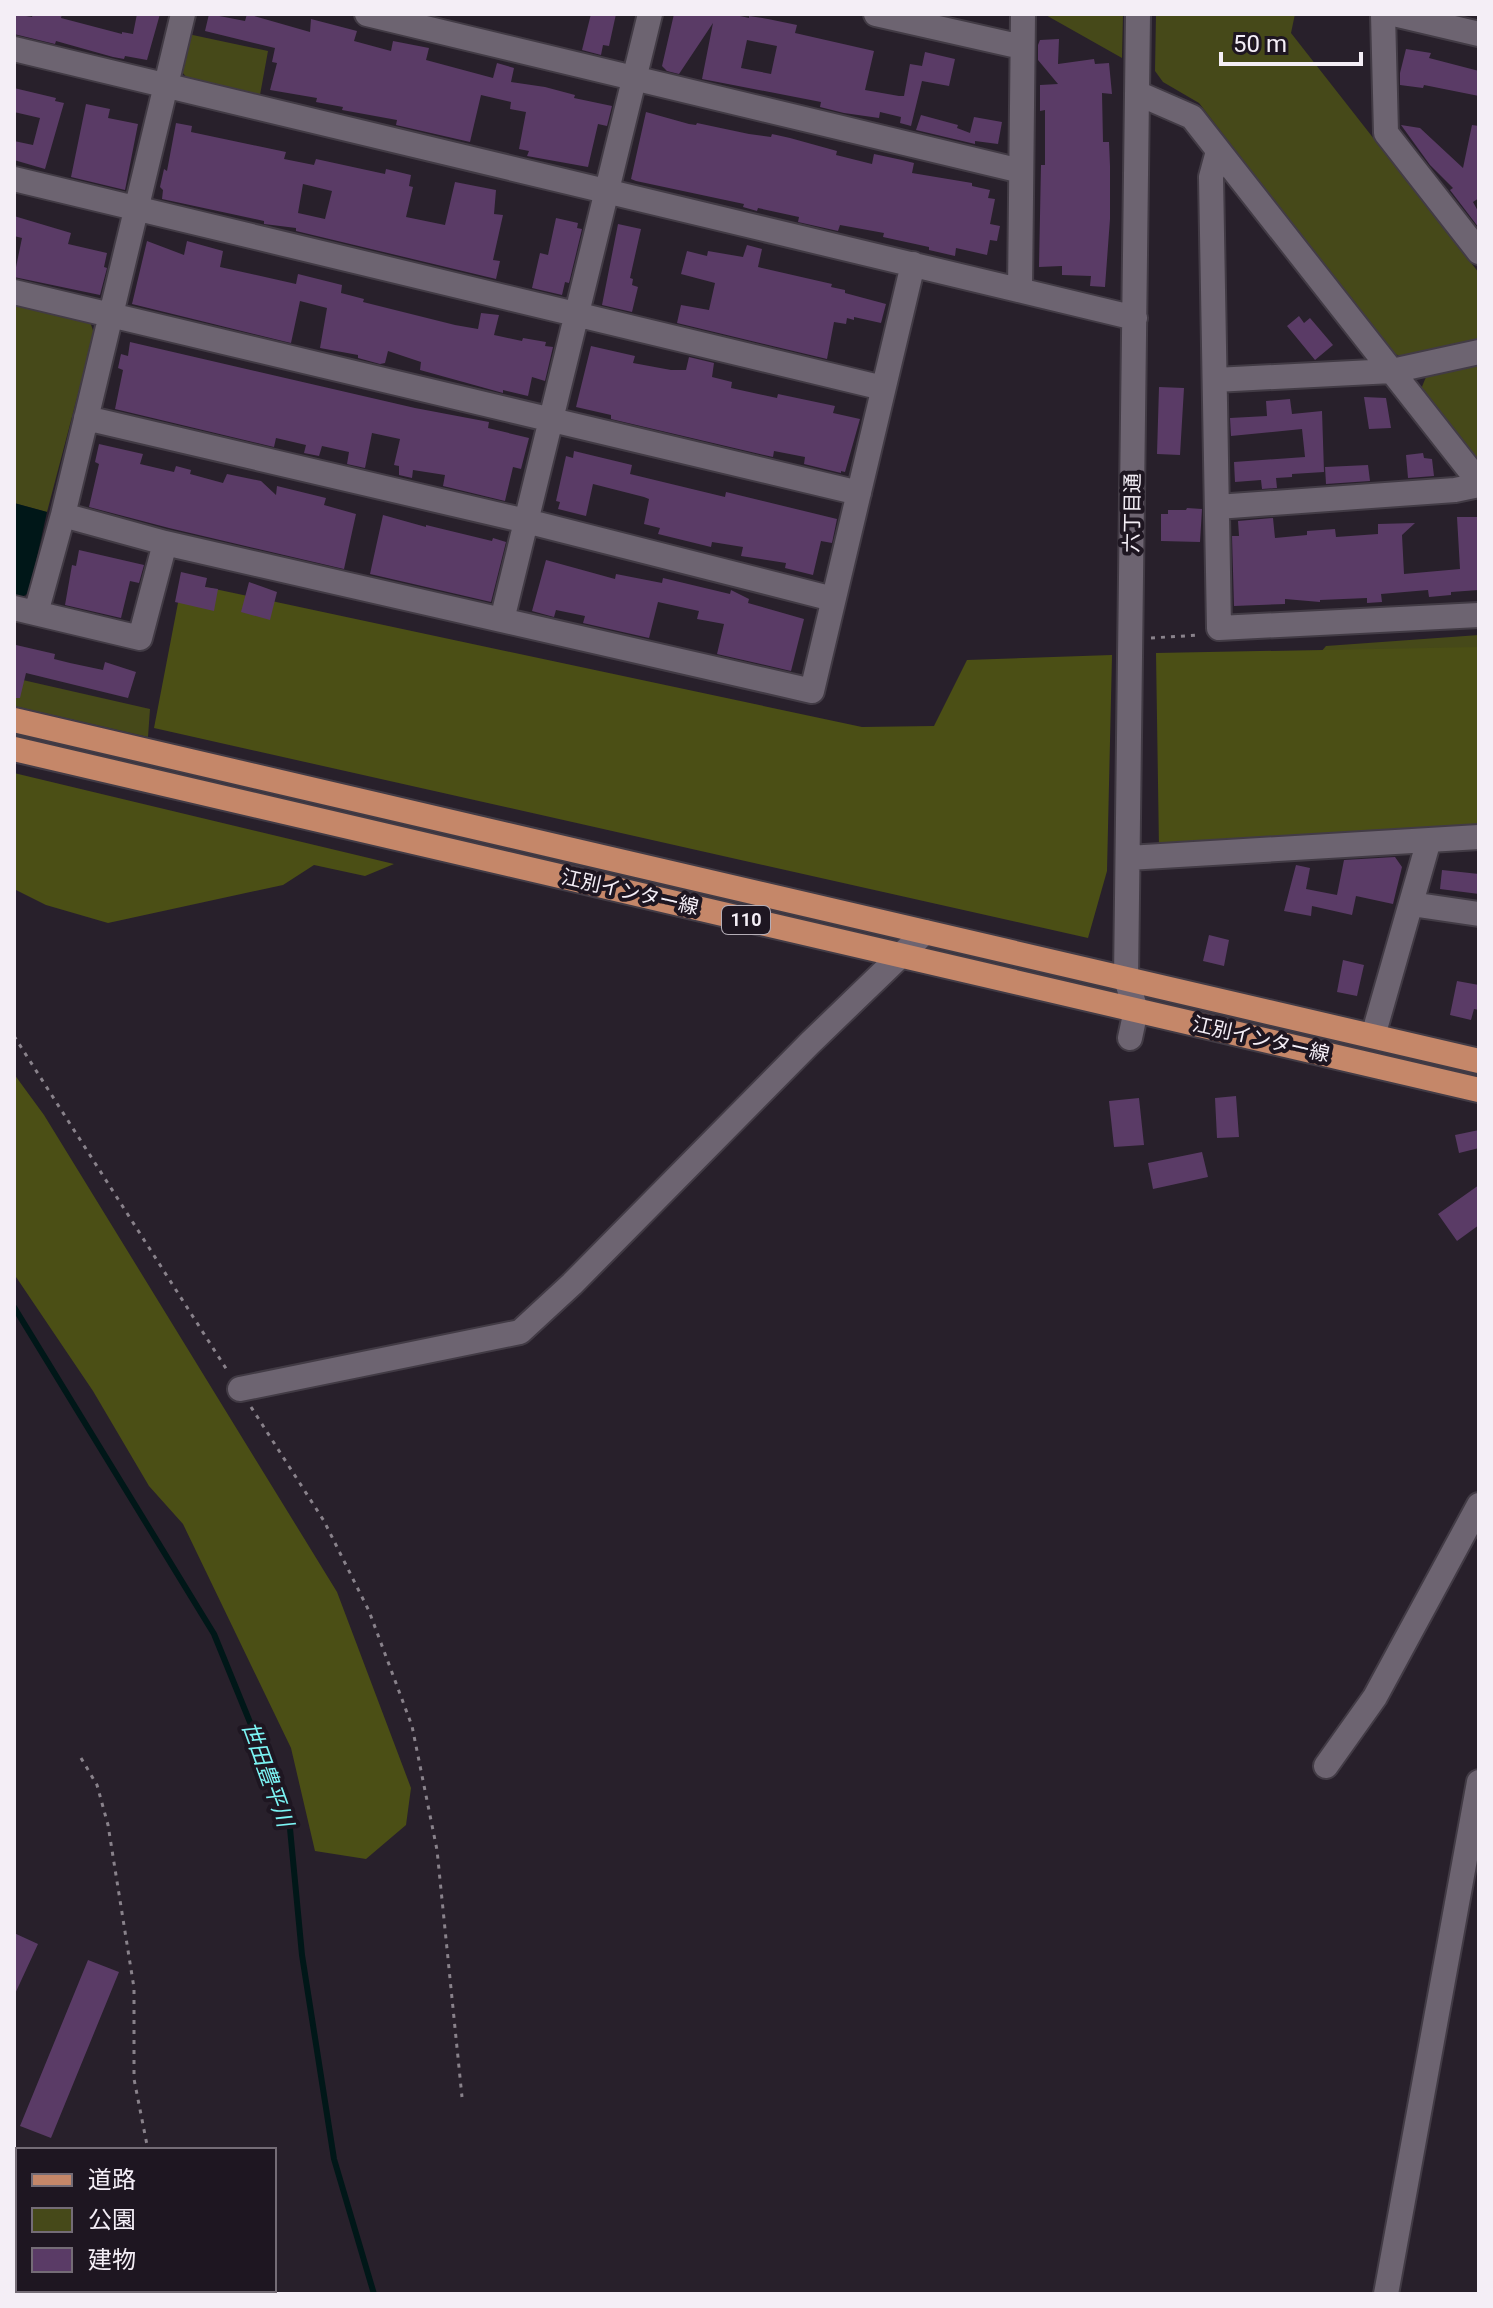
<svg xmlns="http://www.w3.org/2000/svg" width="1493" height="2308" font-family="Roboto,'Noto Sans JP',sans-serif">
	<style>
		.green { fill: #464919 }
		.forest { fill: #4b4f15 }
		.water { fill: #001718 }
		.lines { fill: none; stroke-linecap: round; stroke-linejoin: round }
		.stream { stroke: #001718; stroke-width: 6 }
		.building { fill: #5a3b66; fill-rule: evenodd }
		.minor-casing { stroke: #423b45; stroke-width: 28 }
		.major-casing { stroke: #423b45; stroke-width: 28 }
		.path { stroke: #89828b; stroke-width: 3; stroke-dasharray: 4 6; stroke-linecap: butt }
		.minor { stroke: #6d6471; stroke-width: 24 }
		.major { stroke: #c58769; stroke-width: 24 }
		.labels { text-anchor: middle; stroke-width: 8; stroke-linejoin: round; paint-order: stroke }
		.shield { fill: #1e1621; stroke: #b4adb6; stroke-width: 2 }
		.shield-label { font-size: 18px; font-weight: bold; fill: #f4eef6 }
		.street-label { font-size: 20px; fill: #f4eef6; stroke: #1e1621 }
		.water-label { font-size: 22px; font-style: italic; fill: #7cf5f5; stroke: #1e1621 }
	</style>
	<rect width="100%" height="100%" fill="#28202b"/>
	<path class="green" d="M1044 14H1123L1122 58Z
		M1156 14H1295L1291 33 1479 273V341L1404 357 1391 353 1199 103 1163 82 1155 71Z
		M188 34 268 51 260 95 188 79 182 72Z
		M14 304 90 322 94 333 47 512 14 503Z
		M1479 364V460L1421 389 1426 377Z
		M1479 635V683L1297 680 1326 646Z
		M14 678 150 709 148 737 14 706Z"/>
	<path class="forest" d="M182 582 862 727 934 726 967 660 1112 655 1107 871 1088 938 154 728Z
		M1479 647V827L1159 848 1156 653Z
		M14 773 394 864 365 876 314 865 283 885 108 923 46 905 14 889Z
		M14 1074 44 1115 337 1592 411 1788 406 1825 366 1859 315 1851 291 1748 183 1524 149 1486 93 1391 14 1274Z"/>
	<path class="water" d="M14 503 47 512 29 593 18 599 14 598Z"/>
	<g class="lines">
		<path class="stream" d="M14 1307 214 1634 289 1818 302 1955 334 2159 374 2294"/>
	</g>
	<path class="building" d="M14 14 32 17 33 14H62L61 18 122 34V32L133 34 137 14H160L147 60 125 56 124 59 113 57 56 41 55 44 14 34Z
		M209 14 245 21 247 14 310 32 311 19 357 31 354 41 391 51 393 41 429 48 426 60 493 78 497 63 514 68 511 82 545 87 575 95 574 98 612 106 607 126 598 124 588 167 527 156 529 151 519 149 526 112 510 109 511 102 481 95 470 142 396 125 397 120 342 110 343 107 316 102 317 98 270 90 277 63 272 62 275 48 205 31Z
		M591 14H616L609 46 603 45 601 55 582 50Z
		M674 14H731L749 18V16L768 19 797 25 795 33 874 51 865 90 899 96H904L910 64 922 66 925 52 955 59 949 86 922 81 911 126 900 123 901 117 880 112 879 118 844 113 820 107 821 102 702 79 713 23 679 74 667 71 662 66ZM747 40 777 46 771 74 741 68Z
		M1059 39 1058 64 1094 59 1095 64 1109 63 1112 94 1102 93 1103 142H1109L1110 166V219L1105 287 1090 286 1091 276 1062 275V266L1039 267 1041 165H1045V110L1040 111V85L1058 84 1038 60V45L1040 40Z
		M1406 49 1431 53 1429 58 1479 71V96L1424 85 1423 88 1400 85V73Z
		M14 88 56 98 55 101 64 103 45 169 14 160V141L33 145 40 118 14 112Z
		M86 104 110 109 108 118 138 124 125 190 71 177Z
		M646 112 689 124 696 125 697 123 749 134 771 137 772 134 790 138 837 151 836 155 872 164 874 154 902 160 914 163 912 173 972 183V186L990 190 988 198 995 199 990 224 1000 226 997 241 990 240 987 255 956 248 955 256 929 250V247L883 237 884 233 840 225 838 231 798 222 799 217 758 208 757 211 743 207 744 204 636 181 631 179Z
		M921 115 958 125 957 128 970 133 974 117 1002 122 998 144 975 141V144L916 130Z
		M176 123 192 126 191 132 286 152 284 159 314 165 316 159 385 174 386 169 411 175 409 186 413 187 406 217 445 225 455 182 496 190 494 214 503 215 493 260 500 261 496 279 296 231V228L264 224V221L162 199 163 190 160 187 164 169 167 171ZM303 184 332 191 325 219 298 213Z
		M1401 125 1420 128 1463 168 1472 125 1479 126V198L1473 202 1479 213V228L1450 190 1453 188 1430 165Z
		M14 216 71 233 68 244 107 253 104 267 107 268 100 295 14 277 22 238 14 236Z
		M556 218 578 223 577 228 582 229 569 283 565 282 562 295 532 288 540 253 548 255Z
		M618 224 641 229 630 278 633 279 632 285 638 287 632 312 602 305Z
		M147 241 184 255 187 241 223 251 220 267 296 284 298 274 342 285 341 293 364 299 363 302 455 325 478 329 481 313 499 315 494 335 522 341 523 338 546 342 545 346 553 347 545 381 532 377 528 396 503 390V393L420 370 421 362 388 351 385 363 380 364 358 358V355L320 348 327 308 300 301 291 343 132 304Z
		M747 245 762 249 758 267 832 284 831 287 845 290V293L886 304 881 323 854 317V320L847 318 846 324 834 322 827 359 677 323 681 305 709 310 715 283 681 274 687 251 707 256 708 251 743 257Z
		M1299 316 1304 323 1310 318 1333 345 1315 360 1287 326Z
		M130 342 415 408 489 422 488 428 529 438 521 469 513 467 505 501 443 486 445 475 413 470 412 478 399 475V466L394 465 400 439 372 433 365 468 347 464 349 452 322 446 319 456 304 453 306 445 276 438 274 447 115 409 123 370 118 368 121 354 128 356Z
		M591 346 635 356 633 363 671 370H686L689 357 714 363 712 377 732 382 731 388 777 398 778 394 835 406 833 413 860 419 845 472 841 471V473L804 464 805 457 774 451 773 457 611 419V415L576 407Z
		M1159 387 1184 388 1180 455 1157 454Z
		M1364 397 1386 398 1391 428 1369 429Z
		M1290 399 1292 414 1322 411 1324 472 1292 474V477L1276 478 1277 488 1262 489 1261 480 1235 482 1234 462 1305 457 1302 429 1231 436 1230 418 1267 416 1266 401Z
		M99 444 143 454 140 464 174 472 176 466 191 470 190 474 223 483 227 474 261 481 276 495 277 486 326 498 324 505 356 514 344 569 169 528 89 507 99 464 95 462Z
		M574 451 632 465 630 474 725 497 726 492 837 519 832 543 821 541 813 575 785 568 786 563 741 556 743 547 712 542 711 547 658 534 660 528 644 524 649 499 644 497 593 484 586 516 558 509 560 502 556 501 566 456 573 458Z
		M1423 453 1424 458 1432 459 1434 476 1408 478 1406 455Z
		M1368 465 1370 481 1326 484 1325 467Z
		M1187 508 1202 509 1200 542 1161 541V514H1168V510H1186Z
		M383 515 426 527V525L492 541 493 538 506 542 491 602 370 574Z
		M1457 517H1479V590L1451 592V595L1429 597 1428 590 1381 594 1382 602 1367 603V598L1320 600V602L1285 599V604L1234 606 1232 536H1239L1238 521 1273 518 1275 538 1307 535V531L1335 529 1336 537 1378 534V524L1415 523 1402 535 1404 574 1460 569Z
		M79 550 144 565 139 583 130 581 121 618 65 605 72 565 76 566Z
		M546 560 615 579 616 574 662 583 663 578 730 594 731 590 749 599 748 603 804 619 791 671 717 654 724 624 697 619 699 611 658 602 649 638 583 623 585 616 556 610 554 617 532 611Z
		M181 572 207 578 205 587 218 589 214 611 175 602Z
		M249 582 277 592 270 620 241 612Z
		M16 645 55 654 54 659 70 663 103 670 105 662 136 672 128 698 26 673 20 698H14Z
		M1395 857 1402 867 1393 904 1356 896 1352 915 1312 906 1311 916 1284 911 1296 865 1310 868 1306 889 1337 895 1344 860Z
		M1442 870 1479 874V894L1440 889Z
		M1209 935 1229 940 1224 966 1203 961Z
		M1343 960 1364 965 1357 996 1337 992Z
		M1457 981 1479 985V1010L1474 1009 1471 1020 1450 1015Z
		M1236 1096 1239 1137 1217 1138 1215 1098Z
		M1139 1098 1144 1145 1114 1147 1109 1101Z
		M1479 1130V1148L1459 1153 1455 1135Z
		M1202 1152 1208 1177 1153 1189 1148 1163Z
		M1479 1185V1225L1457 1241 1438 1214Z
		M14 1933 38 1944 14 1996Z
		M88 1960 119 1972 51 2138 20 2126Z"/>
	<g class="lines">
		<defs>
			<path id="minor" d="M367 14 1021 171
				M876 14 1022 47
				M1383 14 1386 133 1479 252
				M1394 14 1479 34
				M14 49 1135 318
				M1137 93 1192 117 1479 482
				M1218 151 1211 177 1219 628 1479 615
				M14 179 883 388
				M1020 290 1023 14
				M14 292 859 493
				M1215 380 1392 371 1479 352
				M86 418 526 521 833 599
				M1217 507 1455 490 1479 485
				M63 515 165 543 812 691 913 264
				M14 608 140 638 165 543
				M36 613 63 515 183 14
				M502 620 650 14
				M1128 858 1479 837
				M1411 904 1479 914
				M1373 1036 1429 840
				M1130 1038 1136 1010 1126 979 1138 14
				M240 1389 520 1332 572 1284 810 1043 925 932
				M1326 1766 1375 1697 1479 1505
				M1386 2294 1479 1782"/>
			<path id="major" d="M14 720 1479 1061
				M14 749 1479 1090"/>
		</defs>
		<use href="#minor" class="minor-casing"/>
		<use href="#major" class="major-casing"/>
		<path class="path" d="M1151 638 1199 635
			M14 1036 227 1370
			M251 1407 324 1521 369 1611 412 1726 437 1850 462 2097
			M81 1758 97 1785 108 1825 134 1988V2079L148 2150
			M192 2290 194 2294"/>
		<use href="#minor" class="minor"/>
		<use href="#major" class="major"/>
	</g>
	<g class="labels">
		<rect class="shield" x="722" y="906" width="48" height="28" rx="6"/>
		<g class="shield-label">
			<text x="746" y="926">110</text>
		</g>
		<g class="street-label">
			<text transform="translate(1132 513) rotate(-89)" y="7">六丁目通</text>
			<text transform="translate(630 892) rotate(13)" y="7">江別インター線</text>
			<text transform="translate(1261 1039) rotate(13)" y="7">江別インター線</text>
		</g>
		<g class="water-label">
			<text transform="translate(268 1774) rotate(70)" y="8">世田豊平川</text>
		</g>
	</g>
	<rect width="1493" height="2308" fill="none" stroke="#f4eef6" stroke-width="32"/>
	<rect x="16" y="2148" width="260" height="144" fill="#1e1621" stroke="#746c76" stroke-width="2"/>
	<rect x="32" y="2174" width="40" height="12" fill="#c58769" stroke="#746c76" stroke-width="2"/>
	<text x="88" y="2188" font-size="24" fill="#f4eef6">道路</text>
	<rect x="32" y="2208" width="40" height="24" fill="#464919" stroke="#746c76" stroke-width="2"/>
	<text x="88" y="2228" font-size="24" fill="#f4eef6">公園</text>
	<rect x="32" y="2248" width="40" height="24" fill="#5a3b66" stroke="#746c76" stroke-width="2"/>
	<text x="88" y="2268" font-size="24" fill="#f4eef6">建物</text>
	<path d="M1221 52v12h140v-12" fill="none" stroke="#f4eef6" stroke-width="4"/>
	<text x="1233" y="52" font-size="24" fill="#f4eef6" stroke="#1e1621" stroke-width="6" paint-order="stroke">50 m</text>
</svg>
